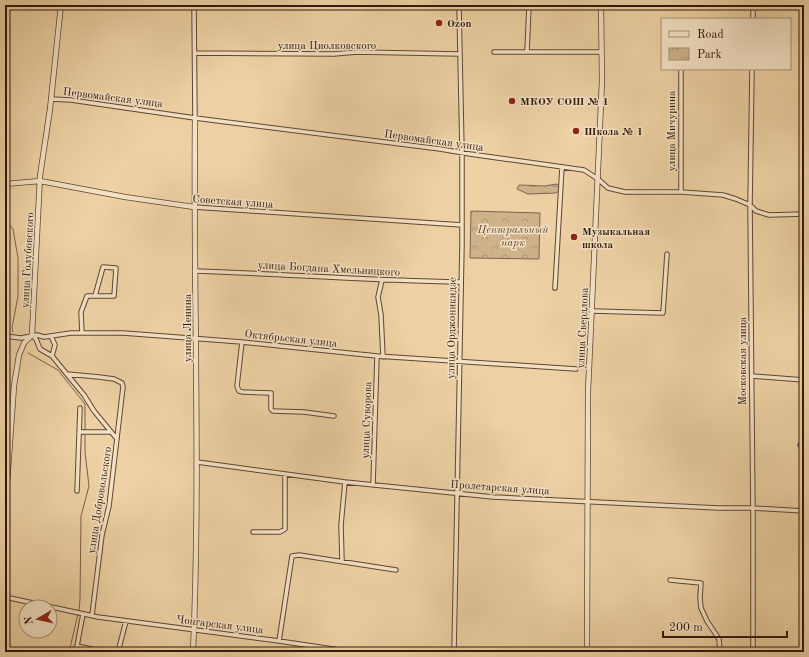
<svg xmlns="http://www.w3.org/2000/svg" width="809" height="657" font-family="'Old Standard TT',serif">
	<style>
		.forest { fill: url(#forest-firs); stroke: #7f654b }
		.park { fill: url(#park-crowns); stroke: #7f654b }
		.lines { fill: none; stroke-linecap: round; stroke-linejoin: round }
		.stream { stroke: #7b6148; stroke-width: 1 }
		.minor-casing { stroke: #604632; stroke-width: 5.5 }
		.tertiary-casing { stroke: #604632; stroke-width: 6 }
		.minor { stroke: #f3e1c4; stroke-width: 3.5 }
		.tertiary { stroke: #f3e1c4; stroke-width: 4.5 }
		.poi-dot { fill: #8f2418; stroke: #f3e1c4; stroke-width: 1.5 }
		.labels { text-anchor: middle; stroke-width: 3; stroke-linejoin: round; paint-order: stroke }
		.poi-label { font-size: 11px; font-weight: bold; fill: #31180c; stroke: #f3e1c4; text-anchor: start }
		.street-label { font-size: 11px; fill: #31180c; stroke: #f3e1c4 }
		.park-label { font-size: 11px; font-style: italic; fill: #604632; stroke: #f3e1c4 }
	</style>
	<defs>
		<pattern id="forest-firs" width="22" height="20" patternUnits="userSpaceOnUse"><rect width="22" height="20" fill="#cdb28a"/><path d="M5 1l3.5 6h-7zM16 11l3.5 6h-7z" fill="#b09876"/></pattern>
		<pattern id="park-crowns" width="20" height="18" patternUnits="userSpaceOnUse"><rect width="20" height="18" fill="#cdb28a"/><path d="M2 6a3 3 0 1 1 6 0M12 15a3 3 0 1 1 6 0" fill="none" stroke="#b09876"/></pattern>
	</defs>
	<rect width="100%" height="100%" fill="#edd1a4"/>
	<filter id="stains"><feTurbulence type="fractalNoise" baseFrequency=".005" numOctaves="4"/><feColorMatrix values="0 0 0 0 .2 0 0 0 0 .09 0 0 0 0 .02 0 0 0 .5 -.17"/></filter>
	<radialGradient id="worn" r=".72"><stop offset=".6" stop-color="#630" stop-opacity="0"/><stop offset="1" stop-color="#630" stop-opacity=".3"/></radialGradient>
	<path class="forest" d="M556 184 559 185V191L556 193 528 194 517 189 519 185H521L545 186Z"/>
	<path class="park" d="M471 211 540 213 539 259 470 258Z"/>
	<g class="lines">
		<path class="stream" d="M5 219 13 229 18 258V296L12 328 13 332
			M28 353 58 370 85 404V430
			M79 611 80 599 81 516 89 486 85 452V433
			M69 652 78 614"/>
		<defs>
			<path id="minor" d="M194 5 195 118
				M753 19V5
				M494 52H601
				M527 52 529 5
				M195 53 334 54 357 52 459 54
				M681 69V192
				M752 69 750 205 753 516V652
				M51 99 71 100 195 118 440 149 470 154 584 170 598 179 608 188 625 192H681L723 195 736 199 750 205 756 211 769 215 804 214
				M194 207 462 225
				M196 271C284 274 373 281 461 282
				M382 280 378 297 381 315 383 357
				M555 288 562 167
				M592 311 663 313 667 254
				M5 330 9 336
				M82 333 81 312 87 296H114L116 268 103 267 95 296
				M32 335 36 339 40 349 52 356 84 395 94 411 117 439
				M5 336 21 338 37 335 44 337 71 333H123L242 342 377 356 576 369
				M51 336 55 345 52 356
				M242 342 237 386 239 391 243 392 271 393V409L273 411 304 412 334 416
				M67 374 99 377 114 379 122 383 123 387 109 506 102 535 92 615
				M752 376 804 380
				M80 432H111
				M800 445H804
				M197 462 345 482 493 497 718 508H753L804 511
				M373 485 377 356
				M77 491 80 408
				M253 532H280L285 529V474
				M342 561 341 525 345 482
				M670 580 701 583 700 598 701 608 707 621 719 639 720 652
				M5 597 98 617 279 641 353 652
				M83 614 77 646 105 652
				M279 641 292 556 299 555 396 570
				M74 652 77 646
				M118 652 126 621
				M454 652 462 245V152L459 5"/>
			<path id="tertiary" d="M5 184 40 181 125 197 194 207
				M5 512 14 386 19 355 24 343 32 335 40 176 50 109 61 5
				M193 652C201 474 193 296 195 118
				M587 652 588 392 602 81 601 5"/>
		</defs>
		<use href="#minor" class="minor-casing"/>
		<use href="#tertiary" class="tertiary-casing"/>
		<use href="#minor" class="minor"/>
		<use href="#tertiary" class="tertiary"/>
	</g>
	<g class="poi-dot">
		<circle cx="439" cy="23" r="4"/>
		<circle cx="512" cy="101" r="4"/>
		<circle cx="576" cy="131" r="4"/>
		<circle cx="574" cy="237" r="4"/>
	</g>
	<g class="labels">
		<g class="poi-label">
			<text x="447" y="27">Ozon</text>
			<text x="520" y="105">МКОУ СОШ № 1</text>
			<text x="584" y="135">Школа № 1</text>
			<text x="582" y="235">Музыкальная<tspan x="582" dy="13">школа</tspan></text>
		</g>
		<g class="street-label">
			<text x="327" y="49">улица Циолковского</text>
			<text transform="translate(113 97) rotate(7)" y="4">Первомайская улица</text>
			<text transform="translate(671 131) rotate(-90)" y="4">улица Мичурина</text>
			<text transform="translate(434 140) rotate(8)" y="4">Первомайская улица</text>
			<text transform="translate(233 201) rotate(4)" y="4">Советская улица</text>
			<text transform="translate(27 260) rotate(-87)" y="4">улица Голубовского</text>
			<text transform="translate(329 268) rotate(3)" y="4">улица Богдана Хмельницкого</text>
			<text transform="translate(187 328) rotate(-90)" y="4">улица Ленина</text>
			<text transform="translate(451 328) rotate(-89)" y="4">улица Орджоникидзе</text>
			<text transform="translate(582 328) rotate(-87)" y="4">улица Свердлова</text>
			<text transform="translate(291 338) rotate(6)" y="4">Октябрьская улица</text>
			<text transform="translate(742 361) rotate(-90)" y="4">Московская улица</text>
			<text transform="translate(366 420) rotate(-88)" y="4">улица Суворова</text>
			<text transform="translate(500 487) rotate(4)" y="4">Пролетарская улица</text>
			<text transform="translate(99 500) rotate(-81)" y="4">улица Добровольского</text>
			<text transform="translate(220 624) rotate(7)" y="4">Чонгарская улица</text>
		</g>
		<g class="park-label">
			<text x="513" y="233">Центральный<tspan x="513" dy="13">парк</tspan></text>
		</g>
	</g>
	<rect width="809" height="657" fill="none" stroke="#edd1a4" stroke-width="20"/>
	<rect x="6" y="6" width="797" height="645" fill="none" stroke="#31180c" stroke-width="2"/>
	<rect x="10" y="10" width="789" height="637" fill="none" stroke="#31180c"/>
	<rect x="661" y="18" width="130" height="52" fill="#f3e1c4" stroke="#a5917a"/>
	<rect x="669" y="31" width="20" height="6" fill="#f3e1c4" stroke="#a5917a"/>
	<text x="697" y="38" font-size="12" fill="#31180c">Road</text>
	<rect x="669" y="48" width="20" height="12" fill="url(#park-crowns)" stroke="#a5917a"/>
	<text x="697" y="58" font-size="12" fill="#31180c">Park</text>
	<g transform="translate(38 619) rotate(261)"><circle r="19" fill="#f3e1c4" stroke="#a5917a"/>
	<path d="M0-3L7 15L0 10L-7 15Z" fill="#8f2418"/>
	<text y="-6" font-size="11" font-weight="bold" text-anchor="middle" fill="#31180c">N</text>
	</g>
	<path d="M663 631v6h124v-6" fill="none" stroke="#31180c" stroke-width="2"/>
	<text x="669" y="631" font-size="12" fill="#31180c" stroke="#f3e1c4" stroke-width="3" paint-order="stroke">200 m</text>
	<rect width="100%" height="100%" filter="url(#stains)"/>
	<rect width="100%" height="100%" fill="url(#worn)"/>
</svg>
